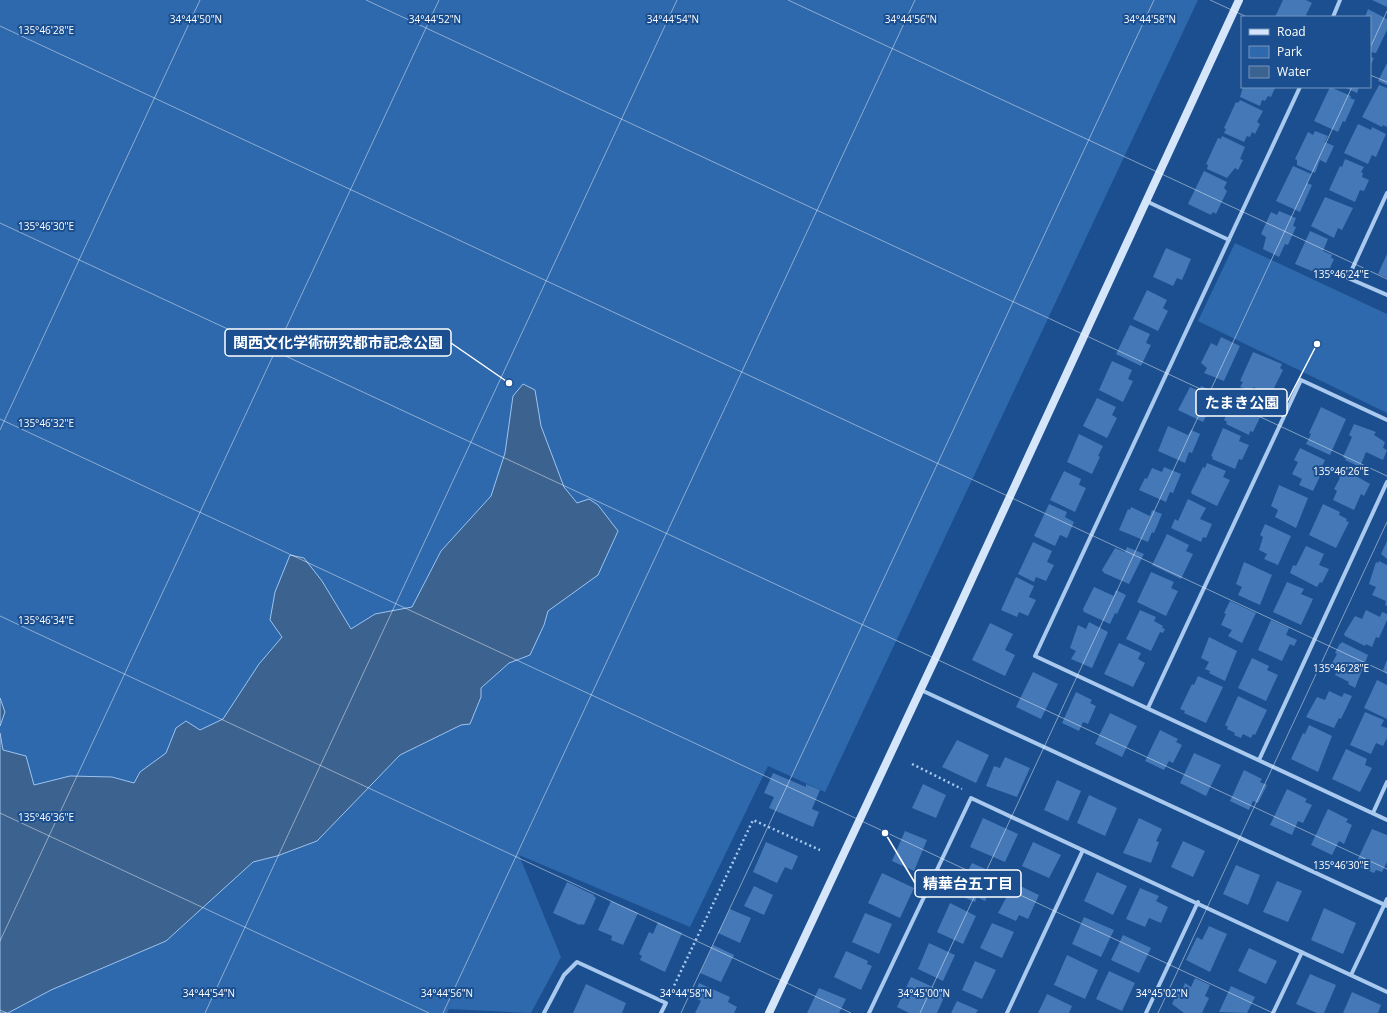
<svg xmlns="http://www.w3.org/2000/svg" width="1387" height="1013" font-family="'Open Sans','Noto Sans JP',sans-serif">
	<style>
		.green { fill: #2e69ad }
		.water { fill: #3c6290; stroke: #9cc4f0 }
		.building { fill: #4478b7 }
		.lines { fill: none; stroke-linecap: round; stroke-linejoin: round }
		.path { stroke: #a9c9ee; stroke-width: 2.5; stroke-dasharray: 2 3; stroke-linecap: butt }
		.street { stroke: #a9c9ee; stroke-width: 4 }
		.secondary { stroke: #d6e6fa; stroke-width: 8 }
		.ticks { fill: none; stroke: #fff; stroke-width: 1; stroke-opacity: 0.45 }
		.ticks-label { font-size: 10px; text-anchor: middle; fill: #fff; stroke: #1b4f8f; stroke-width: 4; stroke-linejoin: round; paint-order: stroke }
		.leader { fill: none; stroke: #fff; stroke-width: 1.5 }
		.callout-dot { fill: #fff; stroke: #1b4f8f; stroke-width: 1.5 }
		.callout { fill: #1b4f8f; stroke: #fff; stroke-width: 1.5 }
		.callout-label { font-size: 15px; text-anchor: middle; font-weight: bold; fill: #fff }
	</style>
	<rect width="100%" height="100%" fill="#1b4f8f"/>
	<path class="green" d="M0 0H1198L825 792 768 766 690 927 519 855 561 957 531 1013 449 1009 447 1013H0Z
		M1235 243 1387 314V413L1198 321Z"/>
	<path class="water" d="M523 384 535 390 541 426 564 487 577 503 589 499 598 505 618 531 598 575 548 611 544 625 530 655 509 663 481 688V697L470 724 461 725 400 755 317 841 277 856 253 862 166 941 51 990 8 1013H0V733L3 750 26 756 34 785 70 776 112 777 134 783 140 772 166 753 176 728 186 721 200 730 223 719 259 664 282 637 270 620 275 592 290 555 304 558 322 581 351 629 375 614 412 607 441 551 491 496 505 453 513 396Z
		M0 698 5 712 0 726Z"/>
	<path class="building" d="M1283 0H1306L1312 3 1306 15 1308 17H1275Z
		M1372 0H1387V7Z
		M1368 9 1387 19V30L1376 53 1370 52V17H1365Z
		M1370 57 1374 58 1370 66Z
		M1387 63V85L1378 81Z
		M1379 85 1387 88V127L1383 125 1382 127 1362 117Z
		M1243 87H1273L1275 88 1271 97 1268 96 1265 101 1262 100 1260 106 1240 97Z
		M1330 87 1351 96 1350 98 1355 100 1345 122 1343 121 1338 132 1314 121Z
		M1344 87H1359L1357 93Z
		M1240 100 1263 111 1257 122 1260 124 1255 134 1252 132 1250 137 1247 136 1244 142 1224 133 1226 129 1224 128 1236 102 1238 103Z
		M1358 124 1371 130 1372 127 1386 134 1376 157 1372 155 1368 164 1344 153Z
		M1315 131 1328 136 1325 142 1334 146 1326 163 1320 160 1315 173 1297 165V160L1295 159 1308 132 1313 135Z
		M1222 136 1245 147 1240 159 1243 160 1238 170 1235 168 1227 178 1207 169 1208 165 1206 164 1218 138 1221 139Z
		M1345 159 1364 167 1361 172 1363 173 1362 177 1369 180 1364 191 1360 190 1355 202 1329 190 1340 166 1342 167Z
		M1293 166 1311 174 1307 183 1312 185 1300 212 1276 201Z
		M1204 171 1227 182 1224 188 1227 191 1216 214 1213 212 1211 215 1188 204Z
		M1325 197 1353 208 1342 230 1338 228 1334 238 1311 226Z
		M1279 211 1296 218 1293 226 1296 227 1288 245 1285 244 1279 257 1263 249 1266 237 1261 234 1271 212 1277 215Z
		M1310 231 1328 239 1323 251 1332 255 1331 258 1334 259 1326 277 1295 264Z
		M1166 248 1191 259 1182 280 1177 278 1173 286 1153 277Z
		M1387 254V278L1378 274Z
		M1147 290 1167 300 1163 308 1168 311 1158 331 1133 319Z
		M1130 325 1150 334 1146 343 1151 345 1141 366 1116 354Z
		M1221 337 1240 346 1224 381 1204 373 1207 368 1201 363 1211 343 1217 346Z
		M1253 352 1282 364 1280 368 1283 370 1271 394 1253 387 1251 391 1240 387 1243 382 1240 381Z
		M1112 361 1132 370 1128 379 1133 381 1123 402 1099 390Z
		M1201 386 1219 394 1211 411 1209 410 1203 422 1178 410 1190 387 1199 391Z
		M1238 391 1254 398 1252 403 1264 409 1253 432 1250 431 1249 435 1226 424 1227 422 1224 420Z
		M1097 398 1116 407 1112 415 1117 418 1107 438 1083 426Z
		M1321 407 1346 419 1330 455 1306 444 1311 434 1309 433Z
		M1354 424 1376 432 1374 435 1385 442 1383 448 1387 450 1383 460 1366 452 1360 467 1345 460 1346 459 1343 457 1352 437 1349 435Z
		M1168 426 1188 435 1191 430 1200 434 1192 453 1189 452 1185 463 1158 451Z
		M1223 428 1241 436 1239 441 1249 445 1242 460 1239 459 1235 469 1212 459 1213 457 1211 456Z
		M1079 434 1103 446 1098 456 1100 457 1092 474 1067 462Z
		M1300 448 1325 460 1320 471 1322 472 1313 491 1299 485 1302 479 1292 474 1298 462 1294 460Z
		M1207 463 1226 471 1223 477 1230 480 1217 506 1192 494 1191 492 1203 467 1205 468Z
		M1164 467 1181 474 1173 493 1170 492 1166 502 1139 490 1145 478 1147 479 1152 468 1162 472Z
		M1342 468 1370 484 1364 496 1361 494 1354 510 1333 500 1337 491 1334 489 1340 478 1338 476Z
		M1064 471 1081 479 1079 485 1086 488 1075 512 1050 500Z
		M1279 485 1308 498 1296 528 1275 517 1278 510 1271 506Z
		M1188 499 1206 508 1200 519 1212 524 1206 538 1203 537 1201 542 1171 528 1175 519 1178 521Z
		M1049 504 1067 512 1065 517 1074 522 1067 538 1060 535 1055 546 1034 536Z
		M1323 504 1340 512 1339 515 1347 519 1346 521 1349 522 1336 548 1309 535Z
		M1131 507 1150 516 1152 510 1162 514 1154 533 1152 532 1148 542 1119 530 1128 509 1130 510Z
		M1265 524 1291 536 1278 565 1264 559 1267 554 1259 550 1263 537 1260 535Z
		M1167 534 1189 545 1186 551 1193 554 1181 579 1152 565Z
		M1387 541V559L1381 554Z
		M1033 542 1052 551 1047 562 1054 565 1046 581 1036 577 1034 582 1018 574Z
		M1306 546 1324 554 1319 565 1329 569 1322 583 1320 582 1317 587 1290 573 1293 565 1296 566Z
		M1127 547 1144 554 1129 584 1104 573 1102 570 1115 548 1125 552Z
		M1379 561 1387 565V606L1385 605 1386 601 1372 595 1376 587 1369 584 1376 562 1378 563Z
		M1244 562 1272 575 1260 605 1238 595 1242 587 1236 584Z
		M1151 572 1174 582 1171 588 1178 591 1166 616 1137 602Z
		M1016 577 1034 586 1029 597 1036 600 1028 616 1019 612 1017 617 1001 610Z
		M1287 582 1304 589 1301 594 1313 599 1301 625 1273 612Z
		M1094 587 1114 596 1116 590 1126 595 1117 614 1115 613 1110 624 1084 612 1083 609Z
		M1230 601 1256 613 1242 643 1228 636 1232 630 1221 625 1226 614 1224 613Z
		M1140 610 1156 617 1154 621 1163 626 1162 628 1165 629 1163 633 1160 632 1151 651 1126 639Z
		M1366 610 1380 617 1382 612 1387 614V620L1379 638 1376 637 1372 647 1366 644 1365 646 1345 636 1344 634 1355 616 1362 619Z
		M1271 620 1289 628 1286 635 1297 640 1294 646 1290 644 1282 661 1258 650Z
		M1089 622 1108 632 1092 668 1071 659 1076 651 1070 648 1078 625 1086 629Z
		M990 623 1013 634 1005 650 1015 655 1005 676 972 660Z
		M1209 637 1237 651 1225 681 1209 673 1210 671 1205 669 1209 662 1201 658Z
		M1342 642 1368 655 1355 688 1348 684 1349 682 1335 675 1339 667 1332 663 1337 654 1335 653 1340 643 1341 644Z
		M1119 643 1141 653 1138 659 1145 663 1133 687 1104 674Z
		M1252 658 1269 666 1267 670 1278 675 1266 701 1238 688Z
		M1387 660V674L1383 670Z
		M1033 672 1058 684 1041 719 1016 707Z
		M1198 676 1223 687 1206 723 1184 713 1185 711 1180 709 1192 684 1194 685Z
		M1377 680 1387 685V719L1364 708Z
		M1329 691 1342 697 1344 693 1352 696 1341 719 1339 718 1334 728 1306 717 1317 697 1325 700Z
		M1076 692 1092 700 1090 703 1096 706 1088 724 1083 722 1079 731 1062 723Z
		M1238 696 1267 710 1255 735 1253 734 1251 738 1243 734 1241 738 1234 735 1235 733 1227 729 1228 727 1225 725Z
		M1365 712 1384 720 1381 726 1387 728V738L1383 746 1376 743 1371 754 1350 745Z
		M1110 713 1137 726 1122 757 1095 744Z
		M1309 725 1332 736 1318 772 1291 759 1303 733 1305 734Z
		M1160 730 1178 739 1176 742 1182 745 1173 763 1169 761 1164 770 1145 761Z
		M957 740 989 755 976 783 942 767Z
		M1346 749 1367 759 1365 765 1372 768 1360 792 1332 779Z
		M1194 753 1221 765 1206 796 1180 783Z
		M1005 757 1030 768 1017 797 986 786 994 766 1000 768Z
		M1244 770 1262 779 1260 782 1267 785 1258 803 1253 801 1249 810 1230 801Z
		M773 773 806 787V784L820 790 812 809 819 812 813 827 769 808 774 797 764 793Z
		M1057 780 1081 791 1068 821 1044 810Z
		M923 784 946 795 936 818 912 808Z
		M1287 789 1307 799 1305 802 1312 805 1303 823 1298 821 1292 835 1270 825Z
		M1089 795 1117 808 1105 836 1077 823Z
		M1328 809 1348 819 1346 822 1352 825 1344 844 1339 841 1332 855 1311 845Z
		M983 818 1018 834 1005 862 970 847Z
		M1139 818 1162 829 1156 841 1159 842 1151 863 1123 853Z
		M1372 829 1387 835V862L1382 872 1376 870 1374 873 1355 865Z
		M905 831 927 840 914 871 892 861Z
		M1183 841 1205 851 1193 877 1171 867Z
		M766 842 798 856 792 870 785 867 777 883 753 872Z
		M1033 842 1061 855 1049 878 1022 866Z
		M972 863 997 874 985 901 977 897 975 902 956 894Z
		M1236 865 1260 875 1248 905 1223 894Z
		M1097 872 1127 886 1113 915 1084 901Z
		M882 873 914 888 900 918 868 903Z
		M1277 881 1302 891 1288 922 1263 912Z
		M567 882 594 895V896L596 898 584 925 581 924 580 925 553 913Z
		M1014 883 1039 895 1028 919 1019 915 1016 921 998 913Z
		M754 886 773 895 764 915 744 906Z
		M1140 888 1159 896 1156 901 1168 907 1161 923 1149 918 1145 927 1126 919Z
		M611 901 638 913 623 945 611 940 612 936 598 930Z
		M950 903 976 916 963 944 937 932Z
		M1324 908 1356 923 1343 954 1311 940Z
		M730 909 751 918 740 943 718 933Z
		M865 913 892 924 879 954 852 942Z
		M1084 917 1114 930 1101 957 1072 944Z
		M658 922 682 933 665 972 640 960 642 956 639 954 649 932 653 934Z
		M992 923 1014 932 1002 958 980 948Z
		M1209 926 1227 934 1210 972 1186 960 1197 937 1202 940Z
		M1123 935 1151 948 1139 973 1111 960Z
		M929 943 955 955 943 981 918 969Z
		M713 945 734 955 721 982 700 973Z
		M1249 948 1277 961 1266 984 1238 971Z
		M846 951 868 961 867 964 872 966 861 990 834 977Z
		M1067 955 1098 970 1085 999 1054 985Z
		M975 961 996 970 982 999 962 990Z
		M1109 971 1135 983 1122 1011 1096 999Z
		M1310 974 1336 985 1324 1013H1317L1296 1004Z
		M911 977 946 993 937 1013H909L897 1007Z
		M1195 978 1210 985 1205 996 1209 998 1202 1013H1184L1172 1004 1177 993 1180 995 1185 983 1191 987Z
		M699 983 730 997 728 1002 737 1007 734 1013H695L701 1001 693 997Z
		M586 984 626 1003 622 1013H573Z
		M1231 986 1255 997 1247 1013 1219 1012Z
		M819 988 846 999 839 1013H807Z
		M1352 992 1381 1005 1378 1013H1343Z
		M1047 994 1072 1006 1069 1013H1038Z
		M957 1001 978 1010 976 1013H951Z"/>
	<g class="lines">
		<path class="path" d="M912 764 962 789
			M672 990 753 820 820 850"/>
		<path class="street" d="M1333 17 1340 0
			M1300 87 1035 656 1387 820
			M1387 193 1348 278 1387 295
			M1146 201 1229 240
			M921 690 1387 906
			M1148 708 1301 380 1387 420
			M1259 760 1387 482
			M1373 813 1387 782
			M1351 975 1387 899
			M544 1013 564 975 577 962 666 1003 661 1013
			M869 1013 971 798 1387 992
			M1007 1013 1083 850
			M1146 1013 1198 902
			M1273 1013 1302 952"/>
		<path class="secondary" d="M769 1013 935 659 1239 0"/>
	</g>
	<path class="ticks" d="M366 0 1387 476M788 0 1387 279M1210 0 1247 17M0 26 1387 673M1370 48 1387 11M1370 75 1387 82M0 223 1387 869M0 419 1273 1013M0 430 200 0M0 616 851 1013M0 813 429 1013M0 941 439 0M0 1010 7 1013M205 1013 677 0M443 1013 915 0M681 1013 1154 0M920 1013 1352 87M1158 1013 1387 522"/>
	<g class="ticks-label">
		<text x="196" y="23">34°44'50"N</text>
		<text x="435" y="23">34°44'52"N</text>
		<text x="673" y="23">34°44'54"N</text>
		<text x="911" y="23">34°44'56"N</text>
		<text x="1150" y="23">34°44'58"N</text>
		<text x="46" y="34">135°46'28"E</text>
		<text x="46" y="230">135°46'30"E</text>
		<text x="1341" y="278">135°46'24"E</text>
		<text x="46" y="427">135°46'32"E</text>
		<text x="1341" y="475">135°46'26"E</text>
		<text x="46" y="624">135°46'34"E</text>
		<text x="1341" y="672">135°46'28"E</text>
		<text x="46" y="821">135°46'36"E</text>
		<text x="1341" y="869">135°46'30"E</text>
		<text x="209" y="997">34°44'54"N</text>
		<text x="447" y="997">34°44'56"N</text>
		<text x="686" y="997">34°44'58"N</text>
		<text x="924" y="997">34°45'00"N</text>
		<text x="1162" y="997">34°45'02"N</text>
	</g>
	<path class="leader" d="M509 383L451 343M1317 344L1287 402M885 833L915 883"/>
	<g class="callout-dot">
		<circle cx="509" cy="383" r="4"/>
		<circle cx="1317" cy="344" r="4"/>
		<circle cx="885" cy="833" r="4"/>
	</g>
	<g class="callout">
		<rect x="225" y="329" width="226" height="27" rx="4"/>
		<rect x="1196" y="389" width="91" height="27" rx="4"/>
		<rect x="915" y="870" width="106" height="27" rx="4"/>
	</g>
	<g class="callout-label">
		<text x="338" y="348">関西文化学術研究都市記念公園</text>
		<text x="1242" y="408">たまき公園</text>
		<text x="968" y="889">精華台五丁目</text>
	</g>
	<rect x="1241" y="16" width="130" height="72" fill="#1b4f8f" stroke="#7695bc"/>
	<rect x="1249" y="29" width="20" height="6" fill="#d6e6fa" stroke="#7695bc"/>
	<text x="1277" y="36" font-size="12" fill="#ffffff">Road</text>
	<rect x="1249" y="46" width="20" height="12" fill="#2e69ad" stroke="#7695bc"/>
	<text x="1277" y="56" font-size="12" fill="#ffffff">Park</text>
	<rect x="1249" y="66" width="20" height="12" fill="#3c6290" stroke="#7695bc"/>
	<text x="1277" y="76" font-size="12" fill="#ffffff">Water</text>
</svg>
